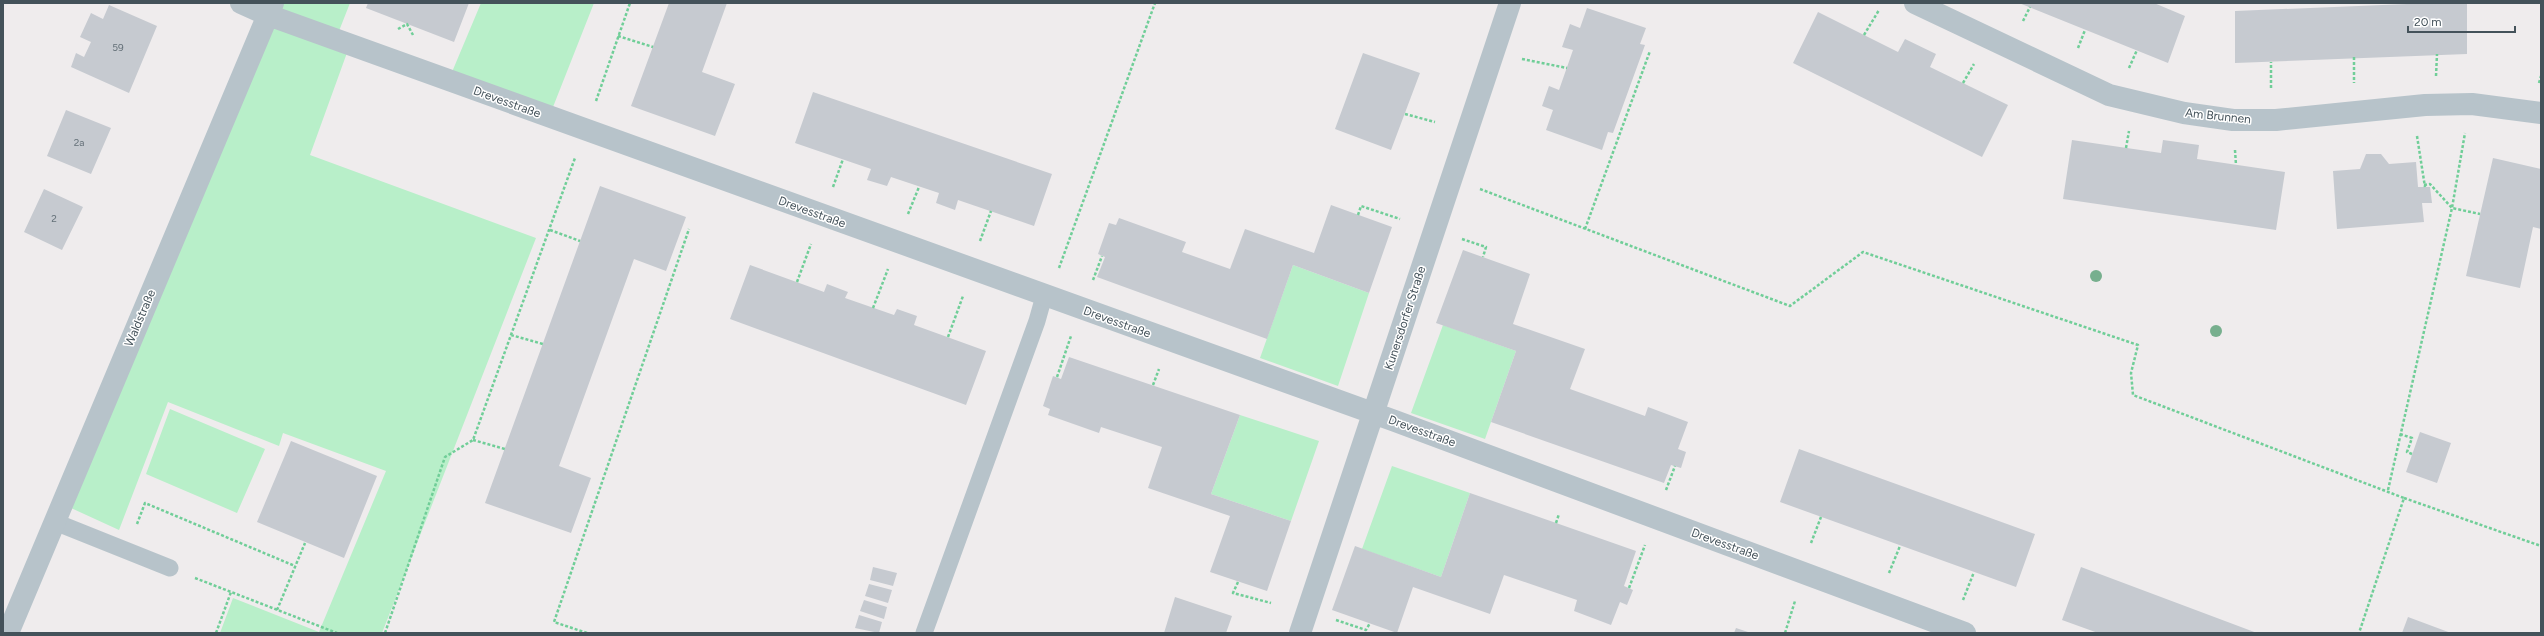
<svg xmlns="http://www.w3.org/2000/svg" width="2544" height="636" font-family="Figtree,sans-serif">
	<style>
		.green { fill: #b8efc9 }
		.building { fill: #c6cad0 }
		.lines { fill: none; stroke-linecap: round; stroke-linejoin: round }
		.path { stroke: #70ce98; stroke-width: 2.5; stroke-dasharray: 3 2; stroke-linecap: butt }
		.lane { stroke: #b7c3ca; stroke-width: 17 }
		.street { stroke: #b7c3ca; stroke-width: 22 }
		.tree { fill: #77af8e }
		.labels { text-anchor: middle; stroke-width: 3; stroke-linejoin: round; paint-order: stroke }
		.number-label { font-size: 10px; fill: #647078 }
		.street-label { font-size: 12px; fill: #44525a; stroke: #fff }
	</style>
	<rect width="100%" height="100%" fill="#efeced"/>
	<path class="green" d="M276 3H350L339 31 274 9Z
		M481 3H594L553 107 452 72Z
		M268 21 348 50 310 155 536 238 382 633H220L233 598 319 632 386 471 283 433 279 446 168 402 119 530 71 508Z
		M1293 265 1369 293 1338 386 1260 358Z
		M1443 325 1516 351 1485 439 1411 413Z
		M170 409 265 449 237 513 146 474Z
		M1240 415 1319 441 1291 521 1211 494Z
		M1392 466 1470 493 1441 577 1362 549Z"/>
	<path class="building" d="M368 3H469L454 42 366 8Z
		M669 3H727L702 72 735 84 715 136 631 106Z
		M2019 3H2154L2185 16 2168 63Z
		M2431 3H2467V54L2235 63V11Z
		M109 5 157 26 129 93 71 67 76 53 84 57 91 42 80 37 91 13 103 19Z
		M1587 8 1646 28 1640 44 1645 45 1613 133 1608 132 1602 150 1546 130 1553 110 1542 106 1549 86 1559 90 1573 50 1562 47 1570 24 1580 28Z
		M1818 12 1898 52 1905 39 1936 54 1930 67 2008 105 1982 157 1793 63Z
		M1363 53 1420 73 1391 150 1335 129Z
		M813 92 1052 174 1034 226 958 200 955 210 936 203 939 193 891 177 887 186 867 180 871 169 795 143Z
		M66 110 111 128 91 174 47 156Z
		M2072 140 2161 153 2163 140 2199 145 2197 159 2285 172 2276 230 2063 199Z
		M2366 154H2381L2389 164 2416 162 2418 187H2430L2432 203H2422L2424 222 2337 229 2333 171 2360 169Z
		M2493 158 2541 169V229L2533 227 2520 288 2466 276Z
		M600 186 686 217 666 271 634 259 559 466 591 478 571 533 485 503Z
		M44 189 83 207 62 250 24 232Z
		M1331 205 1392 227 1369 293 1293 265 1267 339 1097 277 1105 257 1098 254 1109 223 1116 225 1119 218 1186 242 1182 252 1230 269 1245 229 1314 253Z
		M1463 250 1530 274 1513 324 1585 349 1570 389 1645 416 1648 407 1688 422 1678 449 1686 452 1681 468 1671 465 1664 483 1491 422 1516 351 1436 323Z
		M750 265 824 292 827 284 848 292 845 298 894 315 897 309 917 316 914 325 986 351 966 405 730 319Z
		M1069 357 1240 415 1211 494 1291 521 1267 591 1210 572 1230 516 1148 488 1162 447 1101 427 1099 433 1048 415 1050 409 1043 406 1053 376 1061 379Z
		M2420 432 2451 443 2437 483 2406 472Z
		M291 441 377 476 344 558 257 522Z
		M1799 449 2035 534 2016 587 1780 502Z
		M1470 493 1636 551 1624 586 1633 590 1627 605 1620 602 1611 625 1574 611 1577 600 1504 575 1490 614 1413 587 1397 633 1332 610 1355 546 1441 577Z
		M873 567 897 573 893 586 870 580Z
		M2081 567 2257 633H2098L2062 620Z
		M869 584 892 590 888 603 865 596Z
		M1175 597 1232 616 1226 633H1164Z
		M864 600 887 607 884 619 860 611Z
		M859 615 882 622 879 633 855 628Z
		M2408 617 2451 633H2402Z
		M1736 628 1751 633H1734Z"/>
	<g class="lines">
		<path class="path" d="M2023 21 2030 7
			M398 29 407 24 413 35
			M1864 35 1879 10
			M618 36 653 47
			M2078 48 2085 30
			M2354 57V83
			M1522 59 1567 68
			M2129 68 2137 50
			M2436 76 2437 54
			M1963 83 1974 64
			M2539 83 2541 76
			M2271 88V62
			M596 101 630 3
			M1405 114 1435 122
			M2417 136 2425 187
			M2126 148 2129 131
			M2235 150 2236 165
			M2424 185 2430 184 2452 208 2480 214
			M833 187 843 159
			M1480 189 1790 306 1863 252 2138 345 2131 373 2133 395 2404 498 2359 633
			M908 214 919 187
			M1358 215 1361 206 1400 219
			M1585 229 1650 51
			M550 230 580 241
			M1462 239 1486 247 1483 257
			M980 241 991 211
			M1059 268 1155 3
			M1093 280 1102 256
			M797 282 811 244
			M873 308 888 269
			M511 335 543 344
			M948 337 963 296
			M1057 377 1071 336
			M1153 385 1159 369
			M2400 434 2412 438 2407 452 2412 454
			M473 440 505 449
			M1666 490 1675 466
			M2388 490 2452 208 2465 133
			M2404 498 2541 546
			M1556 523 1559 514
			M137 524 145 503 295 566
			M1811 543 1821 517
			M1889 573 1900 546
			M195 578 337 633
			M1238 582 1233 593 1271 603
			M1629 588 1645 545
			M1963 600 1974 572
			M277 610 305 543
			M1336 620 1366 630 1370 623
			M216 633 231 592
			M385 633 445 457 473 440 575 158
			M587 633 554 622 689 229
			M1785 633 1795 601"/>
		<path class="lane" d="M55 522 170 568
			M924 633 1037 321 1044 296"/>
		<path class="street" d="M241 3 268 15 1395 421 1965 633
			M1915 3 2109 95 2184 113 2233 120H2276L2425 105 2472 104 2541 113
			M8 633 273 3
			M1300 633 1510 3"/>
	</g>
	<g class="tree">
		<circle cx="2096" cy="276" r="6"/>
		<circle cx="2216" cy="331" r="6"/>
	</g>
	<g class="labels">
		<g class="number-label">
			<text x="118" y="51">59</text>
			<text x="79" y="146">2a</text>
			<text x="54" y="222">2</text>
		</g>
		<g class="street-label">
			<text transform="translate(507 102) rotate(20)" y="4">Drevesstraße</text>
			<text transform="translate(2218 116) rotate(6)" y="4">Am Brunnen</text>
			<text transform="translate(812 212) rotate(20)" y="4">Drevesstraße</text>
			<text transform="translate(140 318) rotate(-67)" y="4">Waldstraße</text>
			<text transform="translate(1405 318) rotate(-72)" y="4">Kunersdorfer Straße</text>
			<text transform="translate(1117 322) rotate(20)" y="4">Drevesstraße</text>
			<text transform="translate(1422 431) rotate(20)" y="4">Drevesstraße</text>
			<text transform="translate(1725 544) rotate(20)" y="4">Drevesstraße</text>
		</g>
	</g>
	<rect width="2544" height="636" fill="none" stroke="#44525a" stroke-width="8"/>
	<path d="M2408 26v6h107v-6" fill="none" stroke="#44525a" stroke-width="2"/>
	<text x="2414" y="26" font-size="12" fill="#44525a" stroke="#ffffff" stroke-width="3" paint-order="stroke">20 m</text>
</svg>
